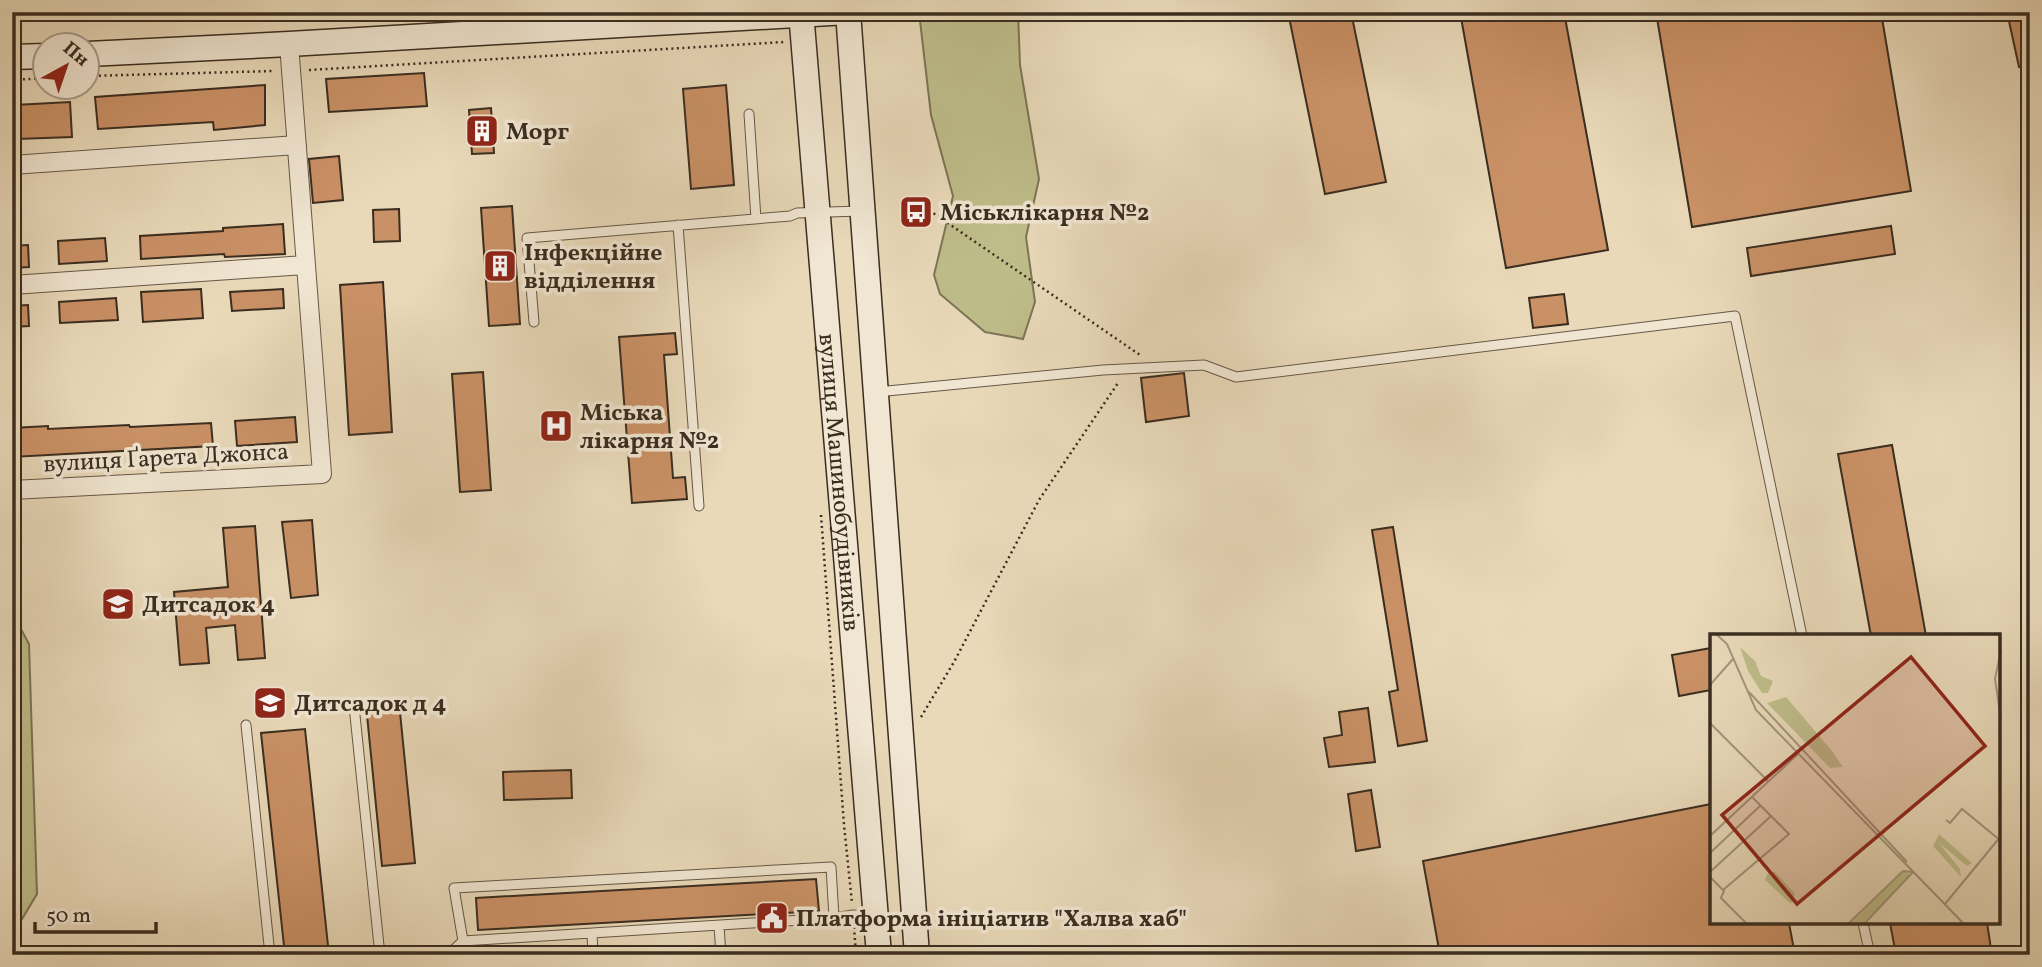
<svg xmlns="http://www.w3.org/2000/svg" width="2042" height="967" font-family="Vollkorn,serif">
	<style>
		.green { fill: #bebd8a; stroke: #7c7555; stroke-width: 2 }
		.building { fill: #ca9166; stroke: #3a2d20; stroke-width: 2 }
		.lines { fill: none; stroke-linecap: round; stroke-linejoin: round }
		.lane-casing { stroke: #665846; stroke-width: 11 }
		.street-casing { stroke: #665846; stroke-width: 20 }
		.secondary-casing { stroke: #3a2d20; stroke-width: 27 }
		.path { stroke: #3a2d20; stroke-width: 2.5; stroke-dasharray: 2 3.5; stroke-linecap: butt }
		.lane { stroke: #f1e6d2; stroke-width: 9 }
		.street { stroke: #f1e6d2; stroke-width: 18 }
		.secondary { stroke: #f1e6d2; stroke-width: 24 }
		.labels { text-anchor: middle; stroke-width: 7; stroke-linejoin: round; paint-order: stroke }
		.poi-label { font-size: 24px; font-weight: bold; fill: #3a2d20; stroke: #f1e6d2; text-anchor: start }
		.street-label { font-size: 24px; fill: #3a2d20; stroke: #f1e6d2 }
		.inset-road { fill: none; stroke: #a3947c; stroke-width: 2 }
		.view { fill: #8f2418; fill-opacity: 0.15; stroke: #8f2418; stroke-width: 3.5 }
		.inset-edge { fill: none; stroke: #3a2d20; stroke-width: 3.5 }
	</style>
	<rect width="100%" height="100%" fill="#e9d9b9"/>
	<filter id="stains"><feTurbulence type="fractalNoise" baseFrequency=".00286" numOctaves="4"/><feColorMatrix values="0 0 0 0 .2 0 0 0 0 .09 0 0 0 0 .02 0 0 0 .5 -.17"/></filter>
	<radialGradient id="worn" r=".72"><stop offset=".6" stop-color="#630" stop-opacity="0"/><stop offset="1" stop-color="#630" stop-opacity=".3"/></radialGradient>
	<path class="green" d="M919 12H1018L1020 65 1039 179 1026 237 1035 302 1023 339 985 332 940 294 934 275 953 196 931 115Z
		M12 622 22 631 29 644 37 894 22 919 12 928Z"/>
	<path class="building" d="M1288 12H1351L1386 182 1325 194Z
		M1460 12H1564L1608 250 1506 268Z
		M1656 12H1881L1911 191 1692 227Z
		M2007 12H2030V65L2019 67Z
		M424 73 427 106 329 112 326 79Z
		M265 85V125L214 130 213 122 98 129 95 97Z
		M726 85 734 185 691 189 683 89Z
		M70 102 72 137 17 139 15 105Z
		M491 108 494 153 472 154 469 110Z
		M339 156 343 200 313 203 309 159Z
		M512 206 520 324 489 326 481 208Z
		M399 209 400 241 374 242 373 210Z
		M283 224 285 254 225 257 224 254 141 259 140 236 223 231V228Z
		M1891 226 1895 254 1751 276 1747 248Z
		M105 238 107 261 59 264 58 241Z
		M28 245 29 267 12 268V246Z
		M383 282 392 432 349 435 340 285Z
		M201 289 203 318 143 322 141 292Z
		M283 289 284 308 232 311 230 292Z
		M1564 294 1568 324 1533 328 1529 298Z
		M116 298 118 320 60 323 59 302Z
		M28 305 29 326 12 327V306Z
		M675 333 677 354 664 355 673 478 685 477 687 499 632 503 619 337Z
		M483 372 491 490 460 492 452 374Z
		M1184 373 1189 416 1146 422 1141 378Z
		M295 417 297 442 237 446 235 421Z
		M211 423 213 446 12 457V428L48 426V429L129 425 130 427Z
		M1892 445 1926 636H1871L1838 454Z
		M312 520 318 595 291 598 282 522Z
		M255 526 265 658 238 660 235 625 206 628 209 663 180 665 174 592 228 587 223 528Z
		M1393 527 1427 741 1398 746 1389 692 1398 690 1372 530Z
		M1711 648V690L1679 696 1672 655Z
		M399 702 415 863 382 866 366 705Z
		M1368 708 1375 762 1329 767 1324 738 1342 735 1339 712Z
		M305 729 329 955H285L261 733Z
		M571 770 572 798 504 800 503 772Z
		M1371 790 1380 847 1356 851 1348 794Z
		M1711 804V923H1789L1795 955H1440L1423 861Z
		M816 879 819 911 478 930 476 898Z
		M1890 923H1987L1992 955H1896Z"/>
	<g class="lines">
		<defs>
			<path id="lane" d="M749 114 756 219
				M678 225 699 506
				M534 322 527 238 790 216 797 213 861 211
				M877 392 1103 370 1204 365 1236 377 1735 316 1802 636
				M354 706 380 955
				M246 725 270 955
				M1863 923 1870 955
				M719 926 721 955
				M592 933 593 955
				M463 941 454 888 831 867 834 918
				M448 955 463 941 834 918 853 915 873 916"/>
			<path id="street" d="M470 12 472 34
				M12 165 297 145
				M12 285 305 265
				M12 490 322 474 289 44"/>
			<g id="secondary">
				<path id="s1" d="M801 12 879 955"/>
				<path d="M848 12 917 955"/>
				<path d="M88 54 289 44 848 12"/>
				<path d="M12 57 46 56"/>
			</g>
		</defs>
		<use href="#lane" class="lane-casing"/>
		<use href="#street" class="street-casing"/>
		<use href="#secondary" class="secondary-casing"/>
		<path class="path" d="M309 70 784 42
			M88 76 274 71
			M12 80 46 78
			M920 204 1140 355
			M821 515 844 825 852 903
			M921 717 954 662 1039 500 1118 383
			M854 927 856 955"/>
		<use href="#lane" class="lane"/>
		<use href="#street" class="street"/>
		<use href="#secondary" class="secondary"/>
	</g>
	<defs>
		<symbol id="building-square" viewBox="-11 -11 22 22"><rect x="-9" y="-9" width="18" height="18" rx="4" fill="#8f2418" stroke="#f1e6d2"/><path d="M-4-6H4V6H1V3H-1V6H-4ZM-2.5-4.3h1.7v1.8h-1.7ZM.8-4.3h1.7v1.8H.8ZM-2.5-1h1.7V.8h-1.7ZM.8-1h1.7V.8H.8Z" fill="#fff"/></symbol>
		<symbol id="bus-square" viewBox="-11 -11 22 22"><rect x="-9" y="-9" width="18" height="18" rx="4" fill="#8f2418" stroke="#f1e6d2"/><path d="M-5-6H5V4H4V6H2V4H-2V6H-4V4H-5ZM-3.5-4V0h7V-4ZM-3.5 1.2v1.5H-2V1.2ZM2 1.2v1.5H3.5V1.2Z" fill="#fff"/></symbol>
		<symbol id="hospital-square" viewBox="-11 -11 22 22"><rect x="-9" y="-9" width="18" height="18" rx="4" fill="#8f2418" stroke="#f1e6d2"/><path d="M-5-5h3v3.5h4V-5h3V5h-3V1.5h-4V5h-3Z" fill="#fff"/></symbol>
		<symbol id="school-square" viewBox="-11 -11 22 22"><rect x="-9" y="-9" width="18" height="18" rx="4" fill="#8f2418" stroke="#f1e6d2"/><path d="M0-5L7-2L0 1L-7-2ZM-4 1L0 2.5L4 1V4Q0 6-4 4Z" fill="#fff"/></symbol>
		<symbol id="civic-square" viewBox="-11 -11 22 22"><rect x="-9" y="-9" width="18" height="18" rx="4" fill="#8f2418" stroke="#f1e6d2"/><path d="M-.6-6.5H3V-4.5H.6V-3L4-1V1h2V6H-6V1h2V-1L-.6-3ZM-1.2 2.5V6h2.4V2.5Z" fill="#fff"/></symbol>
	</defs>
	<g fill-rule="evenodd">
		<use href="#building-square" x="463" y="112" width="38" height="38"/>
		<use href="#bus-square" x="897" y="193" width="38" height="38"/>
		<use href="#building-square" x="481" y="247" width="38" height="38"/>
		<use href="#hospital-square" x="537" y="407" width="38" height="38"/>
		<use href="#school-square" x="99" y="585" width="38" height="38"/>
		<use href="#school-square" x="251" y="684" width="38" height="38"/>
		<use href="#civic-square" x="753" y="899" width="38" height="38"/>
	</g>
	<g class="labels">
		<g class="poi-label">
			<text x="506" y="139">Морг</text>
			<text x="940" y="220">Міськлікарня №2</text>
			<text x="524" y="260">Інфекційне<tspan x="524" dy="28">відділення</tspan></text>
			<text x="580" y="420">Міська<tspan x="580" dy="28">лікарня №2</tspan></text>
			<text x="142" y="612">Дитсадок 4</text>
			<text x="294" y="711">Дитсадок д 4</text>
			<text x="796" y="926">Платформа ініціатив "Халва хаб"</text>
		</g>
		<g class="street-label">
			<text transform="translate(166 457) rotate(-3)" y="8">вулиця Ґарета Джонса</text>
			<text dy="8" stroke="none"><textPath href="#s1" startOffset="472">вулиця Машинобудівників</textPath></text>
		</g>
	</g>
	<g transform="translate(1710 634)">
		<rect width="290" height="290" fill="#e9d9b9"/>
		<path d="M30 13 45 27 51 42 63 47 58 59H52L38 37ZM76 63 122 117 133 133 120 134 57 69ZM229 200 262 229 257 232 229 209 250 235 251 243 223 212ZM195 236 201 242 152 290H140ZM65 238 85 260 81 270 55 246 58 239Z" fill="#bebd8a"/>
		<path class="inset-road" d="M6 0 17 10 46 76 254 290M291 16 285 45 291 85M0 51 23 25M39 58 197 228M0 89 59 148M236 186 240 189 252 175 291 207M0 202 89 119M0 219 51 171M0 238 61 182M0 243 14 257 11 264 37 290M13 256 79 200 42 163M235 270 291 202M138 290 193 237 202 238M154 290 203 238"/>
		<path class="view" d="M201 23 275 112 87 270 12 181Z"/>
		<rect width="290" height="290" class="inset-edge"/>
	</g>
	<rect width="2042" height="967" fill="none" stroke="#e9d9b9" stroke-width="42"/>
	<rect x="14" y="14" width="2014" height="939" fill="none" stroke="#3a2d20" stroke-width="3.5"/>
	<rect x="21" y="21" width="2000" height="925" fill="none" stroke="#3a2d20" stroke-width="2"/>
	<g transform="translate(66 66) rotate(40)"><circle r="33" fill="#f1e6d2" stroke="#a89c8b" stroke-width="2"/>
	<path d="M0-5L12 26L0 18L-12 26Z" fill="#8f2418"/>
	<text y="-10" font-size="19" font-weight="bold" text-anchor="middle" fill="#3a2d20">Пн</text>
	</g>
	<path d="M35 922v10h121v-10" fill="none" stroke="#3a2d20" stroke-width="3.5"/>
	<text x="46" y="922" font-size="21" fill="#3a2d20" stroke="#f1e6d2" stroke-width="5" paint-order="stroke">50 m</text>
	<rect width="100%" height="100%" filter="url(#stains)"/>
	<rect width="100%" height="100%" fill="url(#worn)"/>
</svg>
